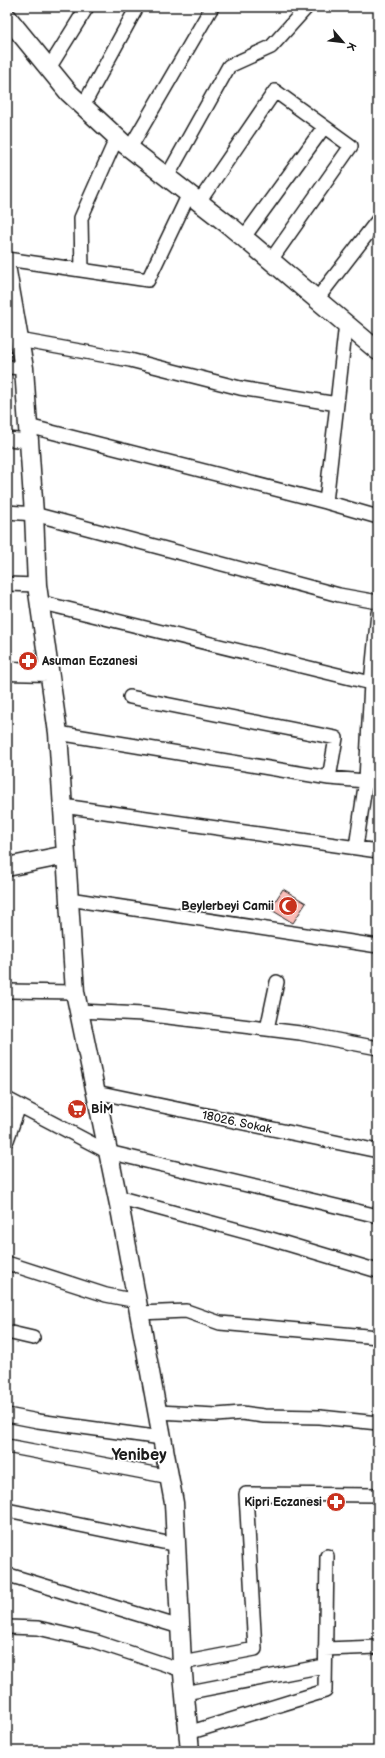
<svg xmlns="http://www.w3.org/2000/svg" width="385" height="1758" font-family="'Balsamiq Sans',sans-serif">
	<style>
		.building { fill: #fabeb9; stroke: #1c1c1c }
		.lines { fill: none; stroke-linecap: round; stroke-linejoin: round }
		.street-casing { stroke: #1c1c1c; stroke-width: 16 }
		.secondary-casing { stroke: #1c1c1c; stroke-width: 21 }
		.street { stroke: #fff; stroke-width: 13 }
		.secondary { stroke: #fff; stroke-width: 18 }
		.labels { text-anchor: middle; stroke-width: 3.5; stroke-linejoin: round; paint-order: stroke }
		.poi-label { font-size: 12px; font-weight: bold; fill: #1c1c1c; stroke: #fff; text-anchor: start }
		.street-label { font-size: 12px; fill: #1c1c1c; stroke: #fff }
		.district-label { font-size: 16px; font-weight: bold; fill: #1c1c1c; stroke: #fff }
	</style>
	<rect width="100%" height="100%" fill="#fff"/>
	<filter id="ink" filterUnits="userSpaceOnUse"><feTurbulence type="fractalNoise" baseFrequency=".025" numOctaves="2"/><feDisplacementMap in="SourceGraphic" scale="8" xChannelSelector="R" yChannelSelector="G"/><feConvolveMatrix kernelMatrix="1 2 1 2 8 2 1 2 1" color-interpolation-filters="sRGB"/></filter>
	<g filter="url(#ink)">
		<path class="building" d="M283 889 306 903 293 923 270 909Z"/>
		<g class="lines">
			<defs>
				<path id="street" d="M49 68 87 7
					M83 106 137 7
					M130 148 212 7
					M167 177 229 66 271 47 307 7
					M199 202 275 91 351 146 271 260
					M244 237 324 127
					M7 259 148 280 189 194
					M82 270 81 218 117 137
					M317 299 378 220
					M19 340 130 360 240 388 337 404
					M7 367 24 368
					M28 426 326 502 378 517
					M7 439 29 441
					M326 502 346 323
					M7 512 34 514 339 595 378 602
					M7 584 37 585
					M39 602 371 683
					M130 697 336 738 329 778
					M58 733 329 778 378 782
					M63 806 378 851
					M356 847 366 780 371 683 378 613
					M69 899 378 946
					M7 991 75 992
					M79 1011 143 1014 300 1033 378 1048
					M267 1029 277 982
					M96 1092 378 1151
					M7 1099 108 1152 378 1216
					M7 1140 19 1106
					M117 1197 271 1239 378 1271
					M7 1263 106 1295 137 1301
					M139 1313 186 1311 220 1323 378 1337
					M7 1332 33 1338
					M158 1412 216 1415 242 1413 264 1416 320 1417 378 1423
					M7 1415 38 1421 162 1438
					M7 1446 170 1477
					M7 1510 177 1545
					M12 1576 180 1627
					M7 1627 38 1628 94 1641 182 1670
					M325 1649 378 1647
					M182 1663 255 1649 246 1494 378 1495
					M185 1693 324 1666
					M188 1733 325 1691 327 1556"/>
				<path id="secondary" d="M7 17 69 93 123 143 230 226 378 351
					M7 271 24 368 34 514 37 585 58 733 75 992 121 1214 174 1503 182 1663 190 1751
					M7 671 48 672
					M7 867 66 855"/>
			</defs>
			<use href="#street" class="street-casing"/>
			<use href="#secondary" class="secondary-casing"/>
			<use href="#street" class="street"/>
			<use href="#secondary" class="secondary"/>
		</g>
	</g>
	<defs>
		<symbol id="pharmacy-disc" viewBox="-11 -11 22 22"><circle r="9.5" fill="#c8321e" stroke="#fff"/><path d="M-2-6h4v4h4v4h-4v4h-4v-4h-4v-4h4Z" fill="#fff"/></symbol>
		<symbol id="mosque-disc" viewBox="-11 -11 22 22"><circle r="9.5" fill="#c8321e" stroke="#fff"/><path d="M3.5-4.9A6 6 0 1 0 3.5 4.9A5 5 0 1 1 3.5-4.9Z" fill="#fff"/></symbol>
		<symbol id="supermarket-disc" viewBox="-11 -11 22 22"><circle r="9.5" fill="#c8321e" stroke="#fff"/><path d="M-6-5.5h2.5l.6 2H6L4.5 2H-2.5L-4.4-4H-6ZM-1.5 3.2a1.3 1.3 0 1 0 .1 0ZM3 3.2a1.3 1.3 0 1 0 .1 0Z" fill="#fff"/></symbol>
	</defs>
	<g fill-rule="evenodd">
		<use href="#pharmacy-disc" x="17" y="650" width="22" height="22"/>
		<use href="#mosque-disc" x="277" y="895" width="22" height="22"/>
		<use href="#supermarket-disc" x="66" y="1098" width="22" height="22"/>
		<use href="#pharmacy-disc" x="325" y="1491" width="22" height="22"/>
	</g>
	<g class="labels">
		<g class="poi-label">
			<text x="42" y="665">Asuman Eczanesi</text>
			<text x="274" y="910" text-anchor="end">Beylerbeyi Camii</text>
			<text x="91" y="1113">BİM</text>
			<text x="322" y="1506" text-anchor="end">Kipri Eczanesi</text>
		</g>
		<g class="street-label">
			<text transform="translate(237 1122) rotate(12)" y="4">18026. Sokak</text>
		</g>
		<g class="district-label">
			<text x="139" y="1460">Yenibey</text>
		</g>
	</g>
	<rect width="385" height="1758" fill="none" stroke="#fff" stroke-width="24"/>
	<rect x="12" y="12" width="361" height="1734" fill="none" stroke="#1c1c1c" stroke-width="1.5" filter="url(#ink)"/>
	<g transform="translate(343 42) rotate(118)" stroke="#ffffff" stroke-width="3" paint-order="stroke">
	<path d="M0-3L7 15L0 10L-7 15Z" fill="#1c1c1c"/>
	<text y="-6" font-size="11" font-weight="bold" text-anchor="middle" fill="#1c1c1c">K</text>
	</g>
</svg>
